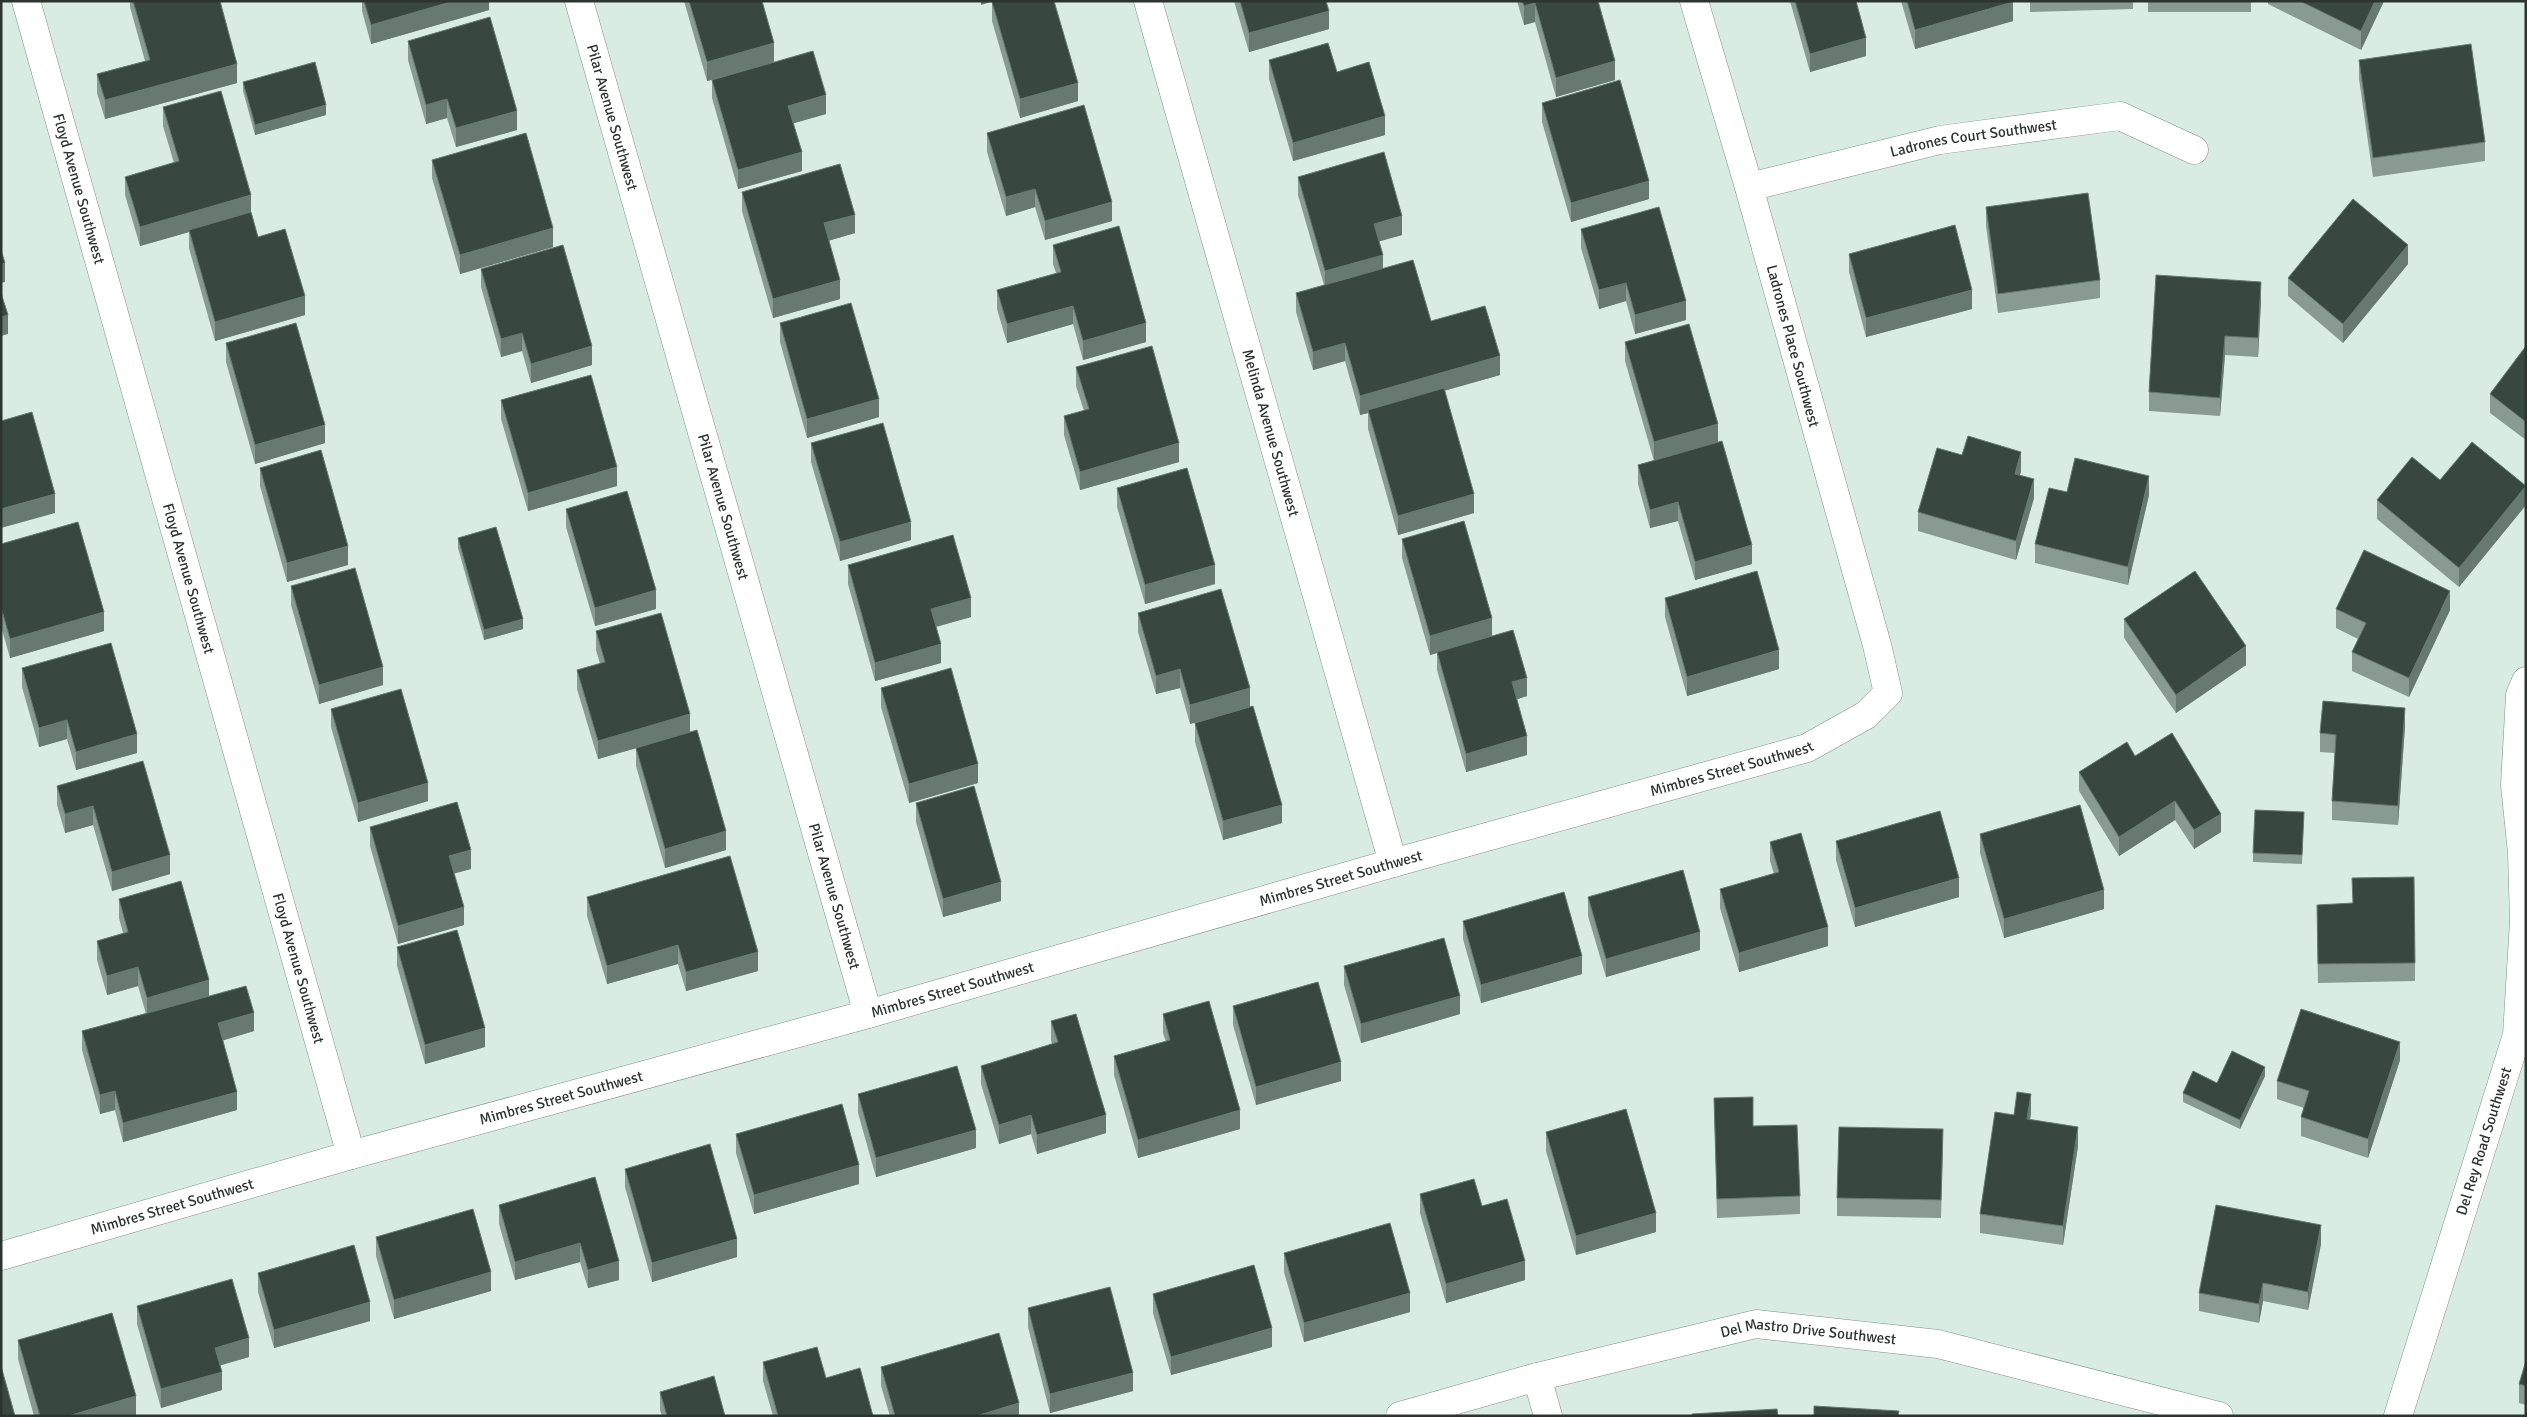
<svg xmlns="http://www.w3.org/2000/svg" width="2527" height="1417" font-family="Signika,sans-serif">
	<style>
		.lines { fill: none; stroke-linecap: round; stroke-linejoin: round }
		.minor-casing { stroke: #7f9188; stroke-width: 29 }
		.tertiary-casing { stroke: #7f9188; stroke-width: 29 }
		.minor { stroke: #fff; stroke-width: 28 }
		.tertiary { stroke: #fff; stroke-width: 28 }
		.wall { fill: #889a92 }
		.shaded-wall { fill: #687971 }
		.building { fill: #384840; stroke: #687971 }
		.labels { text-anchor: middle; stroke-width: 5; stroke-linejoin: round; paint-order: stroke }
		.street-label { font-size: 15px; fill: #2c3430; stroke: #fff }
	</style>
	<rect width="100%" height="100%" fill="#d9ece3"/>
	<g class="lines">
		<defs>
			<g id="minor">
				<path id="s1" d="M26 1 351 1155"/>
				<path id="s2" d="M579 1 868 1014"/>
				<path id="s3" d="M1148 1 1393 863"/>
				<path id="s4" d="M1749 187 1940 140 2120 116 2194 150"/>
				<path id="s5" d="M1 1256 351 1155 868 1014 1393 863 1807 748 1866 715 1888 693 1877 645 1749 187 1694 1"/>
				<path d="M1537 1377 1548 1416"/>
				<path id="s6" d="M1400 1416 1537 1377 1756 1324 1938 1344 2219 1416"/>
			</g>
			<g id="tertiary">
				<path id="s7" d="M2398 1416 2517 1035 2524 921 2522 853 2515 785 2520 695 2526 681"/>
			</g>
		</defs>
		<use href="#minor" class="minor-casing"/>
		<use href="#tertiary" class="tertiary-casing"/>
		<use href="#minor" class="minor"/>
		<use href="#tertiary" class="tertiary"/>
	</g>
	<path class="wall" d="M130 1H220L237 83 105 119 97 93V74L145 61 130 7Z
		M362 1H489V10L371 44 362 11Z
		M684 1H762L774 62 826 114 793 123 802 171 738 189 712 98V80L707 81Z
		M1234 1H1326L1329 29 1249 52Z
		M1517 1H1598L1615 80 1556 97 1535 22 1524 25Z
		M1790 1H1856L1866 56 1810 72Z
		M1901 1H2013V21L1915 49Z
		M2030 1H2133V9L2030 12Z
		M2148 1H2251V12H2148Z
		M2268 1H2384L2361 50 2268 4Z
		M992 2 1078 101 1020 118 992 21Z
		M408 41 517 130 456 147 447 118 426 124 408 60Z
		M1269 60 1337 72 1385 135 1293 161 1269 79Z
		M2359 60 2485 142V161L2373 177 2359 79Z
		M243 82 326 115 255 135 243 91Z
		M1542 103 1649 199 1571 222 1542 122Z
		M163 107 251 213 258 237 305 315 215 341 189 248V232L140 246 125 195V177L174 163 163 126Z
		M987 133 1112 221 1045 240 1035 207 1006 216 987 152Z
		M432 160 553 247 460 274 432 178Z
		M1298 177 1402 235 1379 241 1383 269 1431 321 1500 375 1444 391 1474 513 1398 535 1368 429V413L1360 415 1345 361 1313 370 1296 312V293L1324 285 1298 195Z
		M742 192 855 233 828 241 840 299 773 318 742 211Z
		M1986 207 2100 280V298L1998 313 1986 226Z
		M1581 229 1686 320 1635 334 1626 301 1599 309 1581 248Z
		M1053 245 1146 342 1083 360 1073 324 1007 343 997 309V290L1056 273 1053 264Z
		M1849 254 1972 309 1866 337 1849 272Z
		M2408 264 2343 343 2288 296V278Z
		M481 269 592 365 531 383 522 351 501 357 481 287Z
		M2261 301 2258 357 2225 355 2220 416 2149 411V392Z
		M780 323 879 417 807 438 780 342Z
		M1625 342 1718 442 1752 564 1695 580 1678 521 1650 528 1638 484V465L1654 461 1625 361Z
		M226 343 325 443 255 464 226 362Z
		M2526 346V440L2490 413V394Z
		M1076 367 1179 462 1080 490 1064 435V416L1084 411 1076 386Z
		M501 400 617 486 528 511 501 419Z
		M811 443 911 540 840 561 811 462Z
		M260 468 348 565 287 582 260 486Z
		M2021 471 2020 475 2034 498 2016 560 1918 531V512Z
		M2440 480 2526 505 2459 587 2377 519V500Z
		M1117 488 1215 584 1145 604 1117 507Z
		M2067 492 2149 495 2128 585 2035 563V544Z
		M566 509 656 609 595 626 566 527Z
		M458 538 523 629 484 640 458 548Z
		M1402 539 1492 636 1527 696 1517 699 1527 755 1466 772 1437 670V653L1430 655 1402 558Z
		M1 544 104 631 10 658 1 626Z
		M848 565 971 617 936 627 941 663 875 681 848 584Z
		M291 586 383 685 319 704 291 605Z
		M1665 598 1779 669 1687 696 1665 617Z
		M2336 609 2450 610 2409 697 2352 671V652L2358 639 2336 628Z
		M1138 613 1250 707 1190 724 1180 688 1156 694 1138 632Z
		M2124 619 2246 665 2176 713 2124 638Z
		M596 631 690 732 726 850 665 868 636 766V748L598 759 577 689V670L600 664 596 650Z
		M22 668 137 753 76 770 67 739 39 747 22 687Z
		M881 688 978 783 909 803 881 707Z
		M331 709 428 801 358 822 331 727Z
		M1195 723 1282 823 1223 840 1195 742Z
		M2405 726 2398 825 2332 820V801L2335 753 2320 752V733Z
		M2135 756 2221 832 2194 849 2175 820 2119 856 2079 791V772Z
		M143 761 170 874 112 891 93 825 65 833 57 805V786Z
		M916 803 1001 901 943 917 916 822Z
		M2304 812 2302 864 2253 862V853Z
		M370 827 471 869 454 873 464 925 398 944 370 846Z
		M1980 834 2104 909 2004 938 1980 853Z
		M1836 841 1959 897 1855 927 1836 860Z
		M1770 842 1828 946 1739 972 1720 908V889L1774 874 1770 861Z
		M2352 878 2415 963V981L2318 983 2317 923 2353 903Z
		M587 897 758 971 686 991 678 964 607 984 587 916Z
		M1588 897 1700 950 1606 977 1588 916Z
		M119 899 209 996 254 1031 223 1040 237 1110 123 1142 115 1110 100 1114 82 1050V1031L146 1014 138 986 107 995 97 960V941L123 933 119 918Z
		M1463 921 1582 974 1481 1003 1463 939Z
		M397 947 485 1047 425 1064 397 966Z
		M1344 966 1460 1014 1361 1043 1344 985Z
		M1233 1006 1341 1081 1256 1105 1233 1025Z
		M1163 1014 1240 1129 1138 1158 1114 1075V1056L1166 1042 1163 1033Z
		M1051 1021 1106 1133 1037 1154 1031 1134 999 1144 981 1084V1066L1052 1044 1051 1040Z
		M2400 1060 2368 1158 2301 1136V1117L2304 1108 2277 1099V1081Z
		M2265 1076 2240 1129 2183 1102V1093L2217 1083Z
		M858 1094 976 1148 876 1177 858 1113Z
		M1714 1098 1800 1196V1214L1717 1218Z
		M2031 1113 2030 1119 2078 1146 2063 1245 1980 1233V1214L2014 1115Z
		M1546 1132 1656 1232 1576 1255 1546 1151Z
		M736 1134 859 1184 754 1214 736 1153Z
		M1943 1147 1941 1218 1837 1216V1198Z
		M625 1169 737 1257 652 1282 625 1187Z
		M595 1177 619 1280 588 1288 580 1262 515 1280 499 1224V1205Z
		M1420 1194 1482 1206 1525 1280 1446 1303 1420 1213Z
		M376 1237 491 1291 394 1319 376 1256Z
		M2321 1244 2308 1310 2263 1301 2259 1323 2199 1311V1293Z
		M1284 1253 1410 1312 1304 1342 1284 1272Z
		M258 1273 370 1321 274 1348 258 1292Z
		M1153 1294 1272 1347 1171 1375 1153 1313Z
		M137 1306 249 1357 220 1365 222 1390 161 1408 137 1324Z
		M1028 1308 1133 1391 1050 1413 1028 1327Z
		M18 1340 136 1415 134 1416H34L18 1359Z
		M2526 1361V1405L2519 1403V1384Z
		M763 1362 826 1378 873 1416H773L763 1381Z
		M881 1367 1019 1416H890L881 1386Z
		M660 1392 725 1416H662L660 1410Z"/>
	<path class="shaded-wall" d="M454 1H489V10L371 44V25Z
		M981 1H994L981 5Z
		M2375 1H2384L2361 50V31Z
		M2013 2V21L1915 49V30Z
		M1535 3V22L1524 25V6Z
		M1329 11V29L1249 52V33Z
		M1866 38V56L1810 72V54Z
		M774 43V62L707 81V62Z
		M1615 61V80L1556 97V78Z
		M237 64V83L105 119V100Z
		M1078 83V101L1020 118V99Z
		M826 95V114L788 125V106Z
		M447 99V118L426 124V105Z
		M326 105V115L255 135V125Z
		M517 111V130L456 147V128Z
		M1385 116V135L1293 161V143Z
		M802 152V171L738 189V170Z
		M1649 181V199L1571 222V203Z
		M1035 189V207L1006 216V197Z
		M251 195V214L189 230V232L140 246V227Z
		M1112 202V221L1045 240V221Z
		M855 215V233L824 242V223Z
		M1402 216V235L1374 243V224Z
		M553 228V247L460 274V255Z
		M2408 245V264L2343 343V324Z
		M1383 255V273L1325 290V271Z
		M5 263V282L1 283V264Z
		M840 280V299L773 318V299Z
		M2261 282V301L2258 357V338Z
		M1626 283V301L1599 309V290Z
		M1972 290V309L1866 337V318Z
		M305 296V315L215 341V322Z
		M1686 301V320L1635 334V315Z
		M1073 306V324L1007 343V324Z
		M8 315V334L1 336V317Z
		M1146 323V342L1083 360V341Z
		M522 333V351L501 357V339Z
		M2225 336V355L2220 416V398Z
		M1345 343V361L1313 370V352Z
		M592 346V365L531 383V364Z
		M1500 356V375L1368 412V410V413L1360 415V396Z
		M879 399V417L807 438V419Z
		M1718 424V443L1654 461V442Z
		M325 425V443L255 464V445Z
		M1179 443V462L1080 490V472Z
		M2021 452V471L2015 493V474Z
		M617 467V486L528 511V493Z
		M2149 476V495L2128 585V567Z
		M2034 479V498L2016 560V541Z
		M2526 486V505L2459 587V568Z
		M55 494V513L1 528V509Z
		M1474 494V513L1398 535V516Z
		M1678 502V521L1650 528V510Z
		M911 522V540L840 561V542Z
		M1752 545V564L1695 580V562Z
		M348 546V565L287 582V563Z
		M1215 565V584L1145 604V585Z
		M656 590V609L595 626V608Z
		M2450 591V610L2409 697V678Z
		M971 598V617L931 628V609Z
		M104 612V631L10 658V639Z
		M1492 618V637L1430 655V636Z
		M523 619V629L484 640V630Z
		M941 644V663L875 681V663Z
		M2246 646V665L2176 713V695Z
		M1779 650V669L1687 696V677Z
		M383 667V685L319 704V685Z
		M1180 669V688L1156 694V676Z
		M1527 678V696L1512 701V682Z
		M1250 688V707L1190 724V705Z
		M2405 708V726L2398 825V806Z
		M690 714V733L598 759V741Z
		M67 720V739L39 747V728Z
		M137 734V753L76 770V752Z
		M1527 736V755L1466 772V754Z
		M978 764V783L909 803V784Z
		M428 783V801L358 822V803Z
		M2175 801V820L2119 856V837Z
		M1282 805V823L1223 840V821Z
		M93 806V825L65 833V814Z
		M2221 814V832L2194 849V830Z
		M726 831V850L665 868V849Z
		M471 850V869L449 875V856Z
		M170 855V874L112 891V872Z
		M1959 878V897L1855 927V908Z
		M1001 882V901L943 917V899Z
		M2104 890V909L2004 938V919Z
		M464 907V925L398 944V926Z
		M1828 927V946L1739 972V953Z
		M1700 932V950L1606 977V959Z
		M678 945V964L607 984V966Z
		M758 952V971L686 991V972Z
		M1582 956V974L1481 1003V985Z
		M138 967V986L107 995V976Z
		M209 980V998L147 1016V998Z
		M1460 996V1014L1361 1043V1024Z
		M254 1013V1031L218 1042V1023Z
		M485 1028V1047L425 1064V1045Z
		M2400 1042V1060L2368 1158V1139Z
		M1341 1062V1081L1256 1105V1087Z
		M2265 1067V1076L2240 1129V1120Z
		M115 1091V1110L100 1114V1095Z
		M237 1092V1110L123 1142V1123Z
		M2031 1094V1113L2027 1138V1119Z
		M1240 1110V1129L1138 1158V1140Z
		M1031 1115V1134L999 1144V1125Z
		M1106 1115V1133L1037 1154V1135Z
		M2078 1127V1146L2063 1245V1226Z
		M976 1130V1148L876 1177V1158Z
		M859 1165V1184L754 1214V1195Z
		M1656 1213V1232L1576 1255V1236Z
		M2321 1225V1244L2308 1310V1292Z
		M737 1239V1257L652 1282V1263Z
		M580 1243V1262L515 1280V1262Z
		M619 1261V1280L588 1288V1270Z
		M1525 1261V1280L1446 1303V1284Z
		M491 1272V1291L394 1319V1300Z
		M2263 1283V1301L2259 1323V1304Z
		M1410 1293V1312L1304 1342V1323Z
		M370 1302V1321L274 1348V1330Z
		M1272 1328V1347L1171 1375V1357Z
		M249 1338V1357L215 1367V1348Z
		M222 1372V1390L161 1408V1389Z
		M1133 1373V1391L1050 1413V1394Z
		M136 1396V1415L134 1416H68Z
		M1019 1403V1416H976Z"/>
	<path class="building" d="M133 1H220L237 64 105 100 97 74 150 60Z
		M364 1H454L371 25Z
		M689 1H762L774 43 707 62Z
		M996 1H1054L1078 83 1020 99 992 2Z
		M1240 1H1326L1329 11 1249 33Z
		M1522 1H1598L1615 61 1556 78 1535 3 1524 6Z
		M1795 1H1856L1866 38 1810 54Z
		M1907 1H2013V2L1915 30Z
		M2300 1H2375L2361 31Z
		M490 17 517 111 456 128 447 99 426 105 408 41Z
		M1328 43 1337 72 1369 62 1385 116 1293 143 1269 60Z
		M2471 44 2485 142 2373 158 2359 60Z
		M813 51 826 95 788 106 802 152 738 170 712 80Z
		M315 62 326 105 255 125 243 82Z
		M1620 80 1649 181 1571 203 1542 103Z
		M221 91 251 195 140 227 125 177 179 161 163 107Z
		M1084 105 1112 202 1045 221 1035 189 1006 197 987 133Z
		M526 133 553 228 460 255 432 160Z
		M1384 152 1402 216 1374 224 1383 255 1325 271 1298 177Z
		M840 164 855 215 824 223 840 280 773 299 742 192Z
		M2088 193 2100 280 1998 294 1986 207Z
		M2353 199 2408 245 2343 324 2288 278Z
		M1659 207 1686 301 1635 315 1626 283 1599 290 1581 229Z
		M251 212 258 237 285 229 305 296 215 322 189 230Z
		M1955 225 1972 290 1866 318 1849 254Z
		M1119 226 1146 323 1083 341 1073 306 1007 324 997 290 1061 272 1053 245Z
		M563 245 592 346 531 364 522 333 501 339 481 269Z
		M1 250 5 263 1 264Z
		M1413 260 1431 321 1485 306 1500 356 1360 396 1345 343 1313 352 1296 293Z
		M2156 275 2261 282 2258 338 2225 336 2220 398 2149 392Z
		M1 293 8 315 1 317Z
		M851 303 879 399 807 419 780 323Z
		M296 323 325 425 255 445 226 343Z
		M1689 324 1718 424 1654 442 1625 342Z
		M1152 346 1179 443 1080 472 1064 416 1089 409 1076 367Z
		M2526 346V422L2490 394Z
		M591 375 617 467 528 493 501 400Z
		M1444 388 1474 494 1398 516 1368 410Z
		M32 412 55 494 1 509V421Z
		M883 423 911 522 840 542 811 443Z
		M1968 436 2021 452 2015 474 2034 479 2016 541 1918 512 1937 448 1962 455Z
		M1722 441 1752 545 1695 562 1678 502 1650 510 1638 465Z
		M2472 442 2526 486 2459 568 2377 500 2412 457 2440 480Z
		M321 450 348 546 287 563 260 468Z
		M2075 458 2149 476 2128 567 2035 544 2049 488 2067 492Z
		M1187 468 1215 565 1145 585 1117 488Z
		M627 491 656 590 595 608 566 509Z
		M1464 521 1492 618 1430 636 1402 539Z
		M78 522 104 612 10 639 1 607V544Z
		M496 527 523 619 484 630 458 538Z
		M953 535 971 598 931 609 941 644 875 663 848 565Z
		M2364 550 2450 591 2409 678 2352 652 2366 623 2336 609Z
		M355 568 383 667 319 685 291 586Z
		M1757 571 1779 650 1687 677 1665 598Z
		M2195 571 2246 646 2176 695 2124 619Z
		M1221 589 1250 688 1190 705 1180 669 1156 676 1138 613Z
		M661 613 690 714 598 741 577 670 605 662 596 631Z
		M1513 630 1527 678 1512 682 1527 736 1466 754 1437 652Z
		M111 643 137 734 76 752 67 720 39 728 22 668Z
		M951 668 978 764 909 784 881 688Z
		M401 689 428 783 358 803 331 709Z
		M2323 701 2405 708 2398 806 2332 801 2336 735 2320 733Z
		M1253 706 1282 805 1223 821 1195 723Z
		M697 730 726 831 665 849 636 748Z
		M2172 733 2221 814 2194 830 2175 801 2119 837 2079 772 2127 742 2135 756Z
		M143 761 170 855 112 872 93 806 65 814 57 786Z
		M974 786 1001 882 943 899 916 803Z
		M457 802 471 850 449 856 464 907 398 926 370 827Z
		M2080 805 2104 890 2004 919 1980 834Z
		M2255 810 2304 812 2302 855 2253 853Z
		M1940 811 1959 878 1855 908 1836 841Z
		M1801 833 1828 927 1739 953 1720 889 1779 872 1770 842Z
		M730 856 758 952 686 972 678 945 607 966 587 897Z
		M1683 870 1700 932 1606 959 1588 897Z
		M2414 877 2415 963 2318 964 2317 905 2353 903 2352 878Z
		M181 881 209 980 147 998 138 967 107 976 97 941 128 932 119 899Z
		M1564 892 1582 956 1481 985 1463 921Z
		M457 930 485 1028 425 1045 397 947Z
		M1444 938 1460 996 1361 1024 1344 966Z
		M1318 982 1341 1062 1256 1087 1233 1006Z
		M246 986 254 1013 218 1023 237 1092 123 1123 115 1091 100 1095 82 1031Z
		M1209 1001 1240 1110 1138 1140 1114 1056 1170 1040 1163 1014Z
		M2301 1009 2400 1042 2368 1139 2301 1117 2309 1091 2277 1081Z
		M1076 1014 1106 1115 1037 1135 1031 1115 999 1125 981 1066 1058 1042 1051 1021Z
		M2232 1051 2265 1067 2240 1120 2183 1093 2193 1071 2217 1083Z
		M957 1066 976 1130 876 1158 858 1094Z
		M2017 1092 2031 1094 2027 1119 2078 1127 2063 1226 1980 1214 1995 1112 2014 1115Z
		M1753 1097V1126L1797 1125 1800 1196 1717 1199 1714 1098Z
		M842 1104 859 1165 754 1195 736 1134Z
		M1626 1109 1656 1213 1576 1236 1546 1132Z
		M1839 1127 1943 1129 1941 1200 1837 1198Z
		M710 1144 737 1239 652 1263 625 1169Z
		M595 1177 619 1261 588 1270 580 1243 515 1262 499 1205Z
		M1474 1179 1482 1206 1507 1199 1525 1261 1446 1284 1420 1194Z
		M2216 1205 2321 1225 2308 1292 2263 1283 2259 1304 2199 1293Z
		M473 1209 491 1272 394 1300 376 1237Z
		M1390 1223 1410 1293 1304 1323 1284 1253Z
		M354 1245 370 1302 274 1330 258 1273Z
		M1254 1265 1272 1328 1171 1357 1153 1294Z
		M232 1279 249 1338 215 1348 222 1372 161 1389 137 1306Z
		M1110 1287 1133 1373 1050 1394 1028 1308Z
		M112 1313 136 1396 68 1416H40L18 1340Z
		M999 1333 1019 1403 976 1416H895L881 1367Z
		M817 1347 826 1378 860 1368 873 1416H778L763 1362Z
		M2526 1361V1386L2519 1384Z
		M1 1366 15 1416H1Z
		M714 1376 725 1416H667L660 1392Z
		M1814 1406 1899 1411 1898 1416H1814Z
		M1777 1409 1778 1416H1692V1414Z"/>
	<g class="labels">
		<g class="street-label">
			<text dy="5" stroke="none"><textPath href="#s2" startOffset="121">Pilar Avenue Southwest</textPath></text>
			<text dy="5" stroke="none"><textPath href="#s4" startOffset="230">Ladrones Court Southwest</textPath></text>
			<text dy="5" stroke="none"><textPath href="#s1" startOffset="195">Floyd Avenue Southwest</textPath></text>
			<text transform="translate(1793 346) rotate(75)" y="5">Ladrones Place Southwest</text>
			<text dy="5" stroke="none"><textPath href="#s3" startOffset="449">Melinda Avenue Southwest</textPath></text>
			<text dy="5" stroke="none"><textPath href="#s2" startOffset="526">Pilar Avenue Southwest</textPath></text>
			<text dy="5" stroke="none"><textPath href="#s1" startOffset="600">Floyd Avenue Southwest</textPath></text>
			<text dy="5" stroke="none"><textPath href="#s5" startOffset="1798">Mimbres Street Southwest</textPath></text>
			<text dy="5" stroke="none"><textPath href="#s5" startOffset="1392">Mimbres Street Southwest</textPath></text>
			<text dy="5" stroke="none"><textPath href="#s2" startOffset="931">Pilar Avenue Southwest</textPath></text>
			<text dy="5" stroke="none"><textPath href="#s1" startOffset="1005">Floyd Avenue Southwest</textPath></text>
			<text dy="5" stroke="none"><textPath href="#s5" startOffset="988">Mimbres Street Southwest</textPath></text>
			<text dy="5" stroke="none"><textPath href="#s5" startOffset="582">Mimbres Street Southwest</textPath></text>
			<text dy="5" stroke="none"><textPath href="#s7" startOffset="288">Del Rey Road Southwest</textPath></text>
			<text dy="5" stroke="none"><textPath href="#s5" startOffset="178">Mimbres Street Southwest</textPath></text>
			<text dy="5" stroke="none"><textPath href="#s6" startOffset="420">Del Mastro Drive Southwest</textPath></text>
		</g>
	</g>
	<rect width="2527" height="1417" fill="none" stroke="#2c3430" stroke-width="5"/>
</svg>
